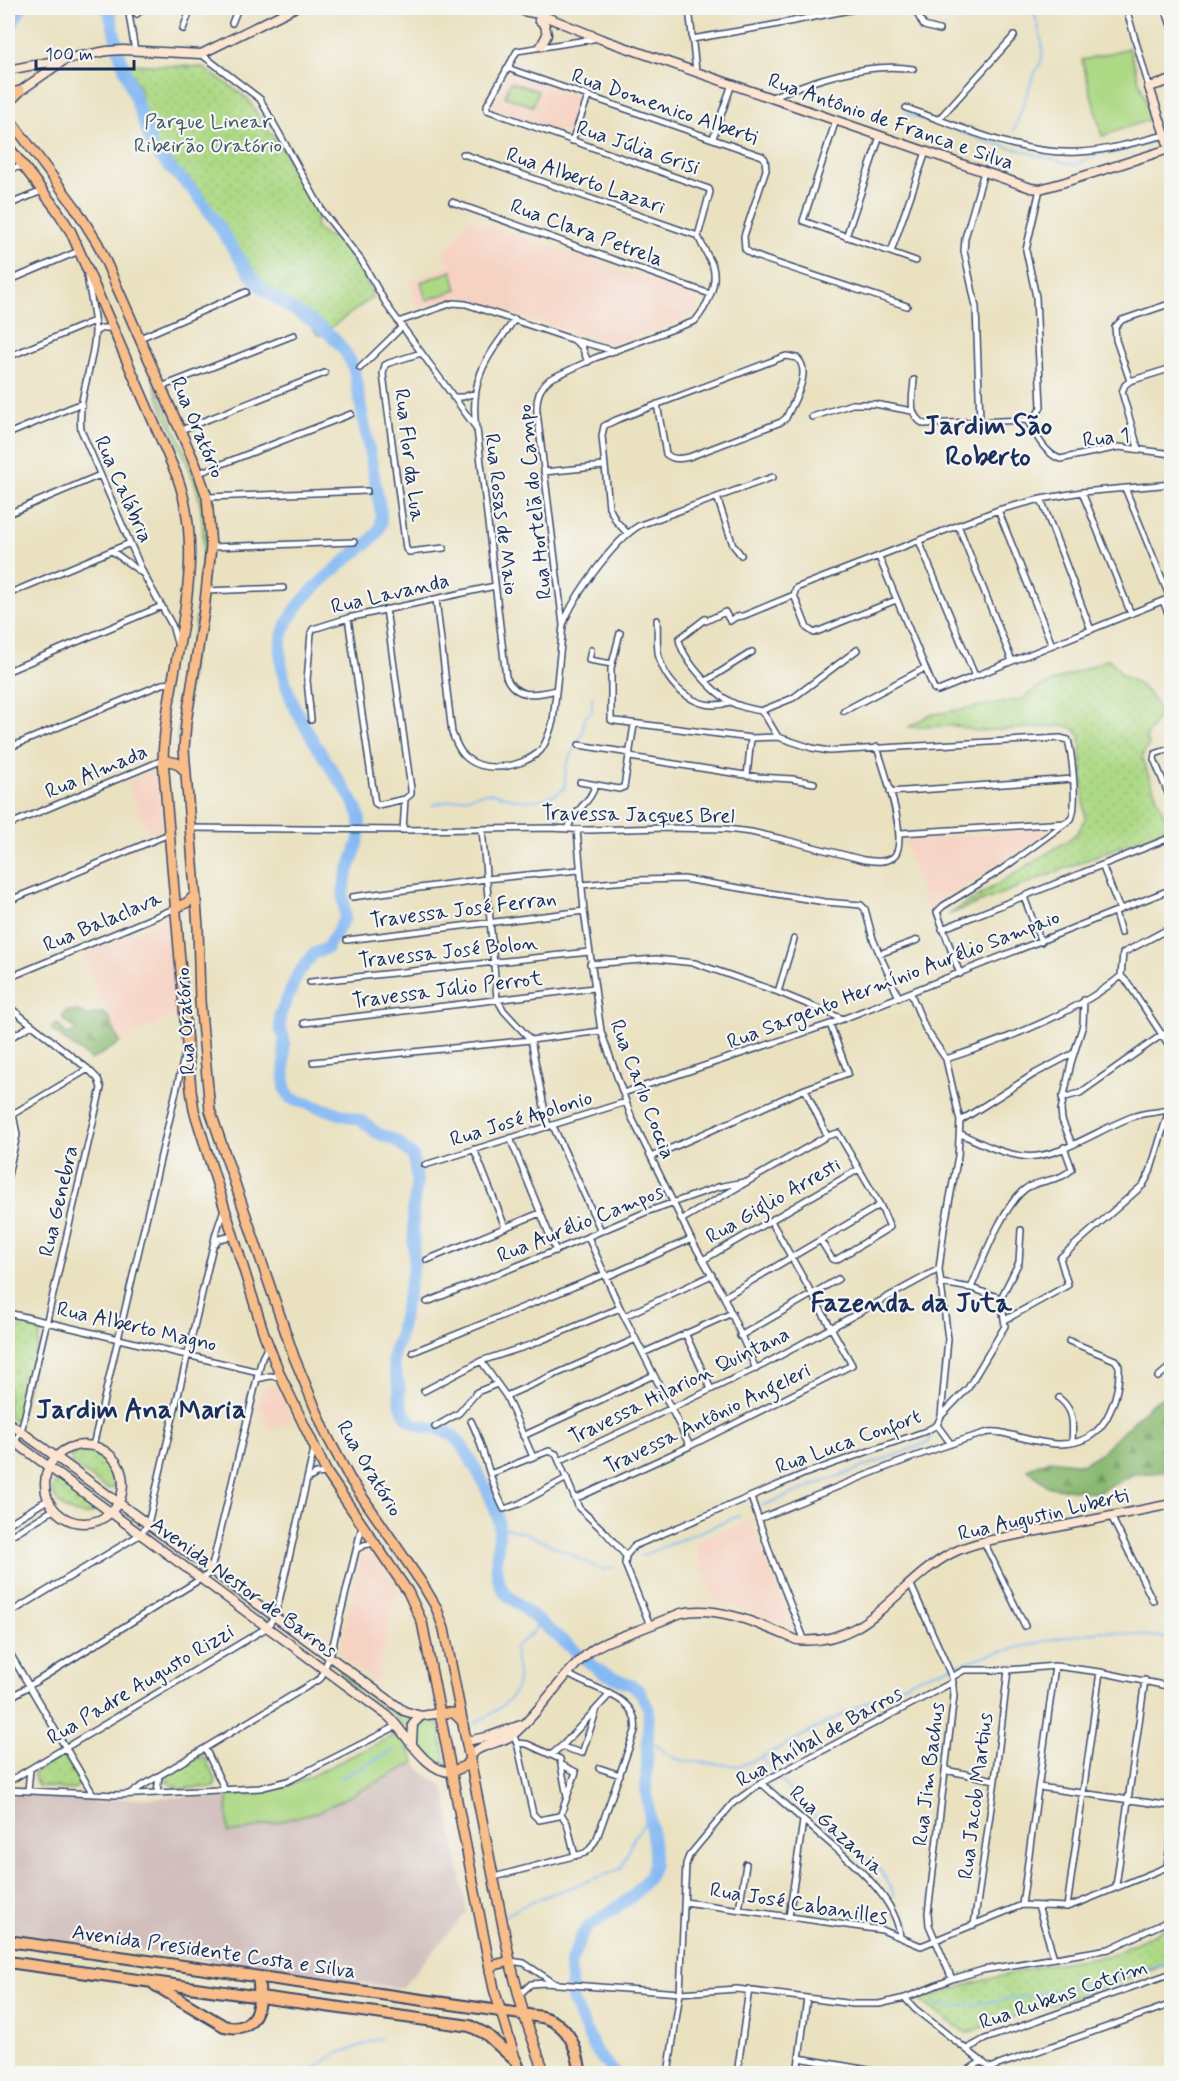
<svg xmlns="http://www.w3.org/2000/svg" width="1179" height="2081" font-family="Mynerve,sans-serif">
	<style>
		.built { fill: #f6d2c3 }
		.industrial { fill: #d1bfbd }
		.grass { fill: #add985; stroke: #648472; stroke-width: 1.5 }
		.forest { fill: url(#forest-firs); stroke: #527468; stroke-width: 1.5 }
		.park { fill: url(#park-dots); stroke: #648472; stroke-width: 1.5 }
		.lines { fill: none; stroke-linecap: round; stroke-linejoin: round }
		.stream { stroke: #85b9f3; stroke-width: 2 }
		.river { stroke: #85b9f3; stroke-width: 12 }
		.street-casing { stroke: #3a4a6d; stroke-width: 8 }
		.secondary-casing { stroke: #3a4a6d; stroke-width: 11 }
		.primary-casing { stroke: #3a4a6d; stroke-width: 12 }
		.highway-casing { stroke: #3a4a6d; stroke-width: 14 }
		.street { stroke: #fff; stroke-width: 5 }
		.secondary { stroke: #fce5d0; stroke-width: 8 }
		.primary { stroke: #f8bd89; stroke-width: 9 }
		.highway { stroke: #f8bd89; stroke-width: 10 }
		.labels { text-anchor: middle; stroke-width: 4.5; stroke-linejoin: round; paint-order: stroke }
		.street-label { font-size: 21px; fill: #1b2f5e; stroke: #f6f6f2 }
		.park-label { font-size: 21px; fill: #405a68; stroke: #f6f6f2 }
		.district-label { font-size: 27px; font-weight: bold; fill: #1b2f5e; stroke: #f6f6f2 }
	</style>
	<defs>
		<pattern id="forest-firs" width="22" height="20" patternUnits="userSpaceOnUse" patternTransform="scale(1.5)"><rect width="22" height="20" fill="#8ab972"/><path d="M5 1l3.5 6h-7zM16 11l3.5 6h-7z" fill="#709761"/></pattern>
		<pattern id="park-dots" width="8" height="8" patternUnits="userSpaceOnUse" patternTransform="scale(1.5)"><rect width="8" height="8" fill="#add985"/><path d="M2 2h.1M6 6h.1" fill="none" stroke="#94bb75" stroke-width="1.8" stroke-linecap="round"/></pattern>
	</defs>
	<rect width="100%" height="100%" fill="#f6f6f2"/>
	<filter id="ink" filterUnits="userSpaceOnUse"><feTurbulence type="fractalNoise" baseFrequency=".0167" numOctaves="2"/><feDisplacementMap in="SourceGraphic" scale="12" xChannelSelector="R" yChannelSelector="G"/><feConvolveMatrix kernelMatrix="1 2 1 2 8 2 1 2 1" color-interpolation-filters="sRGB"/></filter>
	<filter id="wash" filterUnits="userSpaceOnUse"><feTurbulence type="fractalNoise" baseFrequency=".008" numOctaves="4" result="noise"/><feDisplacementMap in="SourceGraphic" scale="24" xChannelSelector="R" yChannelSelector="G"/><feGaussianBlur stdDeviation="1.35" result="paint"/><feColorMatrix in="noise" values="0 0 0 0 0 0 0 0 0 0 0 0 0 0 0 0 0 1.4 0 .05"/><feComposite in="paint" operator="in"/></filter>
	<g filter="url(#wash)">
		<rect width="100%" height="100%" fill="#eae1c0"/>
		<path class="built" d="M511 74 581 98 582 101 571 133 568 134 493 110 491 108Z
			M468 219 691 294 698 301V310L688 318 614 346 460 296 416 308 410 282 450 266 444 255Z
			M149 772 158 777 162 823 160 830 149 835 127 781Z
			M1041 830 1046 832V835L927 910 904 840Z
			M167 919 170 921 178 1013 120 1043 82 954Z
			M266 1386H273L279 1390 292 1421 271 1430 262 1409 256 1410 261 1391Z
			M750 1520 789 1619 787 1625 713 1600 698 1560 697 1541Z
			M370 1554 374 1556 397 1586 376 1683 342 1657 340 1652 360 1560 365 1555Z"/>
		<path class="industrial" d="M415 1762 420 1769 442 1786 445 1793 467 1912 401 1988 8 1932V1794L92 1798 93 1802 101 1803 103 1800 227 1795 229 1833 242 1831 380 1779Z"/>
		<path class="grass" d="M1129 48 1151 119 1102 136 1082 60Z
			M510 82 538 91 533 106 505 97Z
			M452 271 457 290 426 300 421 282Z
			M153 379 195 472 206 513 207 553 182 741 177 740 178 730C185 685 194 640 199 594 203 561 206 528 198 494 188 454 162 420 153 379Z
			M341 1670 409 1718V1727H405L390 1713 340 1675Z
			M428 1719 434 1720 439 1724 446 1765 444 1766C433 1762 410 1741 416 1728 418 1724 424 1722 428 1719Z
			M392 1736C405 1737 409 1752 415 1762L413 1764 320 1811 242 1831 228 1833 227 1795 255 1794 301 1781Z"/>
		<path class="forest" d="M66 1011H78L90 1016C96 1012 102 1011 108 1016L120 1043 91 1060 52 1030 53 1026 57 1023C62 1029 65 1036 74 1033L75 1028 63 1020V1015Z
			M1171 1392V1467L1164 1472 1134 1474 1097 1493 1049 1487 1027 1469 1049 1460 1083 1464 1103 1451 1150 1405Z"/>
		<path class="park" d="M127 64 202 67 236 90 248 99 265 127 277 140 320 214 315 226 326 236 339 238 362 270 373 297 319 336 306 321 276 302 241 259 232 240 207 204 197 191 184 181 161 159 151 144 143 114 141 92Z
			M1109 659 1117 667 1121 675C1140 682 1152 694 1160 713L1146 738 1149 745 1144 752 1142 759 1169 827 948 915 1064 843 1078 832 1085 819 1080 736 1074 729 1067 726 976 731 957 726 909 727 929 715 1023 699 1035 689Z
			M8 1316 35 1323 41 1331 20 1417 16 1421 8 1417Z
			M80 1452C96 1451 127 1468 113 1488L107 1489 72 1464 71 1455Z
			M56 1481H62L93 1504 94 1512C77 1523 42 1499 56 1481Z
			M63 1756 80 1781 78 1786 72 1790 38 1786 34 1776 35 1772Z
			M202 1756 205 1759 216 1780 214 1787 177 1789 167 1781 166 1777 169 1774Z
			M1171 1925V1962L1133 1977 966 2033 919 2000 974 1983 1044 1965 1112 1955Z"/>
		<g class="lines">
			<path class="stream" d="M906 114 993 143 1075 165 1099 154 1117 152 1155 141
				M1014 131 1034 74C1051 55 1038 29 1033 8
				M432 805 485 793C496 792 503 796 513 799 531 803 550 799 564 789L566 766 582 734 585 717 592 711V696
				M359 816 365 815
				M763 1505 929 1442 931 1436
				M499 1527 526 1533 603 1570 613 1568
				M641 1556 739 1516
				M475 1723C492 1714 520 1699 518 1676 518 1666 514 1657 515 1647L533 1633 539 1620
				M649 1740 674 1758 684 1761 740 1766 762 1757 851 1710 920 1677 988 1655 1054 1639 1101 1631 1172 1638
				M762 1758 771 1770
				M341 1778 394 1750
				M781 1781C793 1793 804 1806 817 1818 844 1843 882 1859 894 1896
				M505 1916 530 1902 621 1869 635 1836 648 1818
				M935 2003 949 2007 971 2005 1097 1984 1172 1961
				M307 2074 332 2056 381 2038"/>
			<path class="river" d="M108 8 121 59 153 148C166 168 186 180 200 199 221 226 236 258 258 284 289 314 339 325 354 370L381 513C381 518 381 523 380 527 375 540 361 548 351 556 326 577 285 609 281 643 276 690 312 738 336 776 345 788 354 801 359 815 365 839 348 864 344 886 342 897 345 908 345 918L327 948 313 954 298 974 280 1015V1028L284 1038 285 1089 290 1098 362 1121 377 1133 398 1142 413 1156 417 1180 413 1211 414 1263 398 1342C390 1357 393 1366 398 1381 401 1390 398 1399 402 1408 412 1434 435 1423 452 1435 456 1438 461 1444 464 1449 474 1464 494 1501 498 1519 503 1545 487 1571 506 1594L601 1672 631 1685 640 1691 649 1710 646 1787 654 1851V1864L650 1875 633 1896 588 1927 582 1935 570 1964 572 1999 596 2052 616 2074
				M8 31 21 8"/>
		</g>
	</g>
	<g filter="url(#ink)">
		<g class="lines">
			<defs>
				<path id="street" d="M128 8 135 51
					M689 8 696 71
					M914 8 924 26 939 30
					M1126 8 1149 87
					M1165 8 1172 29
					M137 14 143 8
					M232 23 238 8
					M183 29 191 8
					M692 39 768 26 860 8
					M201 54 260 99 323 212 361 260 388 307 477 429 506 677C516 699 536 695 556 690
					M507 68 762 156 765 159 766 170 744 236 745 249 751 254 764 259 907 306
					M769 98C811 81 868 61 913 69
					M906 108C963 127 1018 155 1079 152 1108 151 1138 141 1166 135
					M939 119 1014 36
					M836 120 803 221 916 261
					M713 138 732 84
					M572 141 588 97
					M463 154 698 236
					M8 168 24 167
					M452 202 710 294
					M8 205 42 191
					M846 237 880 136
					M891 252 926 152
					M87 276C90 294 95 314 95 332 94 365 77 398 81 430L144 575 172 625 177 643
					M8 281 79 251
					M398 322 453 303 466 304 574 340 615 351
					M95 332 102 328H112
					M140 338 246 292
					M575 341 582 347 588 362
					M421 353 389 363 385 365 383 374 406 549 409 552 444 548
					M8 357 94 321
					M360 368 402 327
					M914 380C913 396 907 415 924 424L1027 420 1036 416 1041 407 1036 297 1026 250 1040 189
					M1130 381 1116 340 1115 327 1122 320 1172 303
					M161 387 294 335
					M453 397H463L475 393
					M812 417 852 404H875L912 411
					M1027 420C1035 433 1044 453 1060 459L1119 447 1172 454
					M980 421 976 307 964 251 965 238 984 172
					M476 429C469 377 487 358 515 319
					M181 430 325 373
					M8 434 82 403
					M1138 448 1122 392 1125 385 1130 381 1172 368
					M544 472 604 466
					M199 473 351 414
					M1125 488 1170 598
					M1082 492 1131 614
					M207 497 367 491
					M717 497 733 545 741 555
					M1041 499 1091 630
					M998 510 1052 645
					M8 514 100 475
					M958 525 1012 661
					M628 534 616 521 609 507 602 436 604 426 616 420 780 358 786 356 797 358C813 372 793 402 786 418L781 422 689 457C679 459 673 460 666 454L657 404
					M919 541 975 676
					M211 547 354 542
					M112 551 142 573
					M879 557 934 689 938 691 1172 597
					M206 591 283 588
					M8 594 130 543
					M794 595 796 588 998 510 1041 499 1082 492 1172 484
					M794 595 807 628 814 633 896 600
					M436 599 452 733C455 740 458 749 463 754 481 775 522 768 540 751 547 743 550 731 553 721L563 625C573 597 614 540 640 525L773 477
					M1163 601 1172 623
					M348 618 375 803 378 805 405 799 411 794V789L386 609
					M657 620C658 632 656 646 659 657 667 687 699 714 730 702
					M563 625 537 412C536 398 539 388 550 379L595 358 695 321C706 308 718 285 713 267 709 257 702 246 698 236L710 192 709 189 487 110V105L517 51 593 39 594 37
					M620 633 611 668V720L615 721 751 738 778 737 812 748 829 751 1060 738 1068 740C1072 755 1078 806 1071 819L1001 870 943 906 937 912 960 974
					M591 650 589 660 612 664
					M8 671 162 606
					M706 681 752 652
					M761 711C750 709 739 707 729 701 712 691 682 659 679 639L705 619 706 621 725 612 730 621 736 617 743 616 794 595
					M761 711 793 698 857 650
					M761 711 766 717 778 737
					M844 711 925 668
					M311 720 307 680 311 633 313 629 348 618 495 586
					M579 745 630 753
					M8 748 162 684 173 683
					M1172 748 1155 754 1154 759 1172 803
					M630 757 758 777 792 779 814 783
					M747 776 751 738
					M580 782 619 789 624 787 634 725
					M890 792 1073 779
					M8 825 163 760
					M190 828 403 830 550 828 589 830 665 828 726 829 751 832 786 840 864 860C873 861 884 863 892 858 912 846 883 767 877 747
					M482 829 497 999 504 1011 531 1040 548 1127
					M568 829C572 811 592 802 595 785
					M403 830 405 799
					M577 830 584 911 601 1031 631 1116 691 1239 724 1297 756 1369
					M900 833 1066 823
					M1102 865 1120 910
					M581 885 638 880 684 879 825 902 861 905 865 909 873 939 899 998
					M352 897 486 879 579 870
					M1024 897 1041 942
					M8 901 169 834
					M1115 912 1121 933
					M942 929 1172 837
					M347 940 584 911
					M879 954 918 940
					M590 964 656 959 695 963 778 992 843 1019
					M1121 976 1123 953 1172 927
					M8 978 176 908
					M310 982 589 952
					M778 992 794 939
					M911 994 925 1028 946 1059 960 1121 958 1156 944 1229 939 1269 948 1339 941 1416 937 1425
					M8 1006 88 1069 98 1079 101 1088 21 1432 14 1442 8 1445
					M304 1023 594 988
					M8 1039 32 1025
					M946 1059C1002 1041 1077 1013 1121 976L1128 983 1172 1050
					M313 1062 531 1040 601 1031
					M805 1089 827 1136
					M623 1093 830 1024 1172 889
					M1062 1098 1080 1093 1163 1034
					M8 1117 88 1069
					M960 1121 1034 1074 1074 1053
					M553 1126 601 1231
					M961 1134C981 1143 1000 1153 1022 1156 1057 1161 1101 1127 1135 1116 1146 1112 1159 1113 1171 1109
					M510 1138 556 1251
					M1072 1144 1062 1120 1061 1110 1071 1063 1083 1025 1084 1000
					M474 1149 505 1227
					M651 1157 805 1089 848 1073 830 1024
					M425 1165 626 1102
					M8 1175 17 1135 13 1114
					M681 1220 827 1136 838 1133 880 1205 890 1227 836 1260 832 1259 821 1241
					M588 1237 620 1308 690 1446
					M215 1244 219 1239 233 1236
					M427 1260 540 1213
					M703 1260 859 1169
					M606 1277 691 1239
					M941 1283 971 1288C983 1260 1002 1207 1025 1189 1039 1179 1060 1182 1072 1169L1064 1147
					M971 1288 1001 1298
					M724 1297 880 1205
					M427 1302 552 1252 646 1212 718 1187 744 1182
					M8 1313 259 1372
					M625 1316 712 1275
					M1005 1320 1068 1285 1060 1258 1143 1185 1150 1172 1169 1110
					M685 1333 711 1389
					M740 1336 838 1279
					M413 1352 605 1274
					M643 1353 732 1313
					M481 1361 506 1396 533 1457 549 1451 556 1454 579 1508 606 1533 626 1556
					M1158 1377 1172 1365
					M257 1379 270 1376 281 1377
					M424 1391 481 1361 530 1345 620 1308
					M506 1396 636 1339
					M1059 1398C1075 1411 1073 1424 1072 1442
					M941 1416 968 1388 1005 1326 1001 1298 1019 1262 1021 1230
					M471 1421C485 1449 489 1481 504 1509L519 1504 567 1478
					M435 1427 459 1413 477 1392 497 1384
					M523 1436 654 1375
					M93 1446 185 1053
					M559 1461 763 1365 939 1269
					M490 1474 533 1457
					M308 1479 316 1474 327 1473
					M751 1497 772 1559 805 1641
					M575 1499 690 1446 852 1365 771 1221
					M1111 1516 1153 1601
					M759 1519C833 1489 908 1456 985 1433 994 1430 1003 1433 1011 1435 1036 1441 1063 1450 1087 1438 1110 1426 1120 1390 1119 1366L1115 1360 1069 1341
					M8 1524 49 1499
					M8 1537 55 1509
					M984 1542 1025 1626
					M357 1549 364 1545 374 1543
					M910 1583 952 1677 954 1696 928 1913 929 1925 952 1979
					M8 1614 141 1534 148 1524 216 1233 224 1209
					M650 1625 625 1564 626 1556 634 1546 804 1474 926 1431 937 1425 951 1444
					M8 1650 93 1794
					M952 1677 964 1670H1008L1055 1666 1100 1672 1172 1687
					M8 1699 207 1575 211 1570 262 1358 268 1346
					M513 1733 518 1747 533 1814 539 1820 559 1816 561 1814 576 1772 562 1765
					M517 1743 527 1744 560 1759 567 1797
					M562 1747 582 1753 596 1712
					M205 1748 225 1790
					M551 1755 564 1744 610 1694
					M599 1768 620 1775
					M945 1770 995 1780
					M8 1782 268 1627 277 1610 314 1449
					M761 1783C775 1795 789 1808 803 1820 834 1848 897 1892 900 1937
					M1039 1787 1172 1806
					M8 1790 116 1795 260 1788 288 1781 397 1726
					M28 1791 30 1769
					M157 1793 159 1776
					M129 1794 321 1678 332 1649 362 1526
					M561 1814 567 1823 575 1856
					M1167 1865 1172 1832
					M494 1877 585 1853 590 1849 597 1838 635 1731C641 1696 590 1689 568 1674
					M1116 1886 1145 1680
					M685 1902 882 1930 921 1946 1022 1905 1067 1907 1081 1902 1172 1865
					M1022 1905 1055 1666
					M1038 1906 1054 1958
					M1067 1907 1100 1672
					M739 1910 746 1864
					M789 1917 803 1821
					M974 1925 995 1780 1008 1670
					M510 1961 524 1963 554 1983
					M520 1994 531 1984 545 1983 680 1993 737 1989 853 2004H879L905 1998 952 1979 983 1970 1109 1949 1172 1919
					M905 1998 915 2009 990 2068 995 2074
					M967 2049 985 2039 1172 1973
					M799 2058 891 2074
					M990 2068 1172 2004
					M1154 2073V2074
					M668 2074 680 1993 686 1864 689 1856 733 1803 761 1783 953 1682
					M737 2074 749 1989
					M797 2074 807 1998
					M962 2074 982 2061"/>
				<path id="secondary" d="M523 11 539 14 601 39 1031 188 1040 189 1065 182 1172 148
					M539 20 545 25 547 35 541 46
					M8 70 107 51 123 50 201 54 294 8
					M8 93 20 91 66 59
					M1171 153 1149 87 1172 80
					M8 1422 404 1711 421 1716 441 1713
					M8 1437 388 1716C406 1733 425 1772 451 1772
					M45 1484a39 39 0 1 1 78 0a39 39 0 1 1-78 0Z
					M467 1741 490 1736 521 1725
					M412 1742 413 1724 421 1716
					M470 1756C478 1744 502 1744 514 1734 543 1709 562 1674 592 1650 601 1643 614 1639 625 1635 644 1628 662 1621 681 1613 718 1604 763 1626 797 1640 869 1647 896 1582 952 1553 978 1540 1009 1537 1037 1531 1081 1522 1126 1513 1172 1504"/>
				<path id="primary" d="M8 109 13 98 20 91
					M8 117 75 207 98 244 196 466 207 497 211 547 204 611 186 722 184 749 198 927 200 1001 210 1110 294 1357 327 1436 350 1479 423 1585 436 1607 444 1629 510 1961 524 2015 545 2074
					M8 146 57 210 71 232 177 476C211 569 166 666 163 760L191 1090 194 1110 264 1334 281 1377 327 1473 408 1592 422 1622 494 1989 516 2061
					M163 760 177 763 185 771
					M176 908 188 902 195 895
					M441 1713H454L462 1721
					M451 1772 465 1766 470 1759
					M490 1971 495 1965 510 1961"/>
				<path id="highway" d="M8 1941 542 2017C570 2024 577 2049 581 2074
					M8 1962 470 2026 486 2034 516 2061 521 2074
					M155 1985 224 2026C258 2035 262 2002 258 1977"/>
			</defs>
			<use href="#street" class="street-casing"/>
			<use href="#secondary" class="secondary-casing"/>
			<use href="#primary" class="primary-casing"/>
			<use href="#highway" class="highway-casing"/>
			<use href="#street" class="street"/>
			<use href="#secondary" class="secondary"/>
			<use href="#primary" class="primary"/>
			<use href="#highway" class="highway"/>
		</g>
	</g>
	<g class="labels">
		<g class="street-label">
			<text transform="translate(665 106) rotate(19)" y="7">Rua Domenico Alberti</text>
			<text transform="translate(891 121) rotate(19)" y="7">Rua Antônio de Franca e Silva</text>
			<text transform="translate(638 147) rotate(19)" y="7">Rua Júlia Grisi</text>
			<text transform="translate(586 180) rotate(19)" y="7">Rua Alberto Lazari</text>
			<text transform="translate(587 232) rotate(20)" y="7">Rua Clara Petrela</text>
			<text transform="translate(198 427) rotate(67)" y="7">Rua Oratório</text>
			<text transform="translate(1106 437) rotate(-7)" y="7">Rua 1</text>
			<text transform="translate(410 455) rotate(83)" y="7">Rua Flor da Lua</text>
			<text transform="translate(124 489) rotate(66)" y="7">Rua Calábria</text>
			<text transform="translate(534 502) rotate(-96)" y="7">Rua Hortelã do Campo</text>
			<text transform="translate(502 514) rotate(83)" y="7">Rua Rosas de Maio</text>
			<text transform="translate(390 593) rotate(-13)" y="7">Rua Lavanda</text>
			<text transform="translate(96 771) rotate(-23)" y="7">Rua Almada</text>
			<text transform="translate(638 814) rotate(1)" y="7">Travessa Jacques Brel</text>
			<text transform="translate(463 909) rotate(-7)" y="7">Travessa José Ferran</text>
			<text transform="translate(102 921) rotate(-23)" y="7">Rua Balaclava</text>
			<text transform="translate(448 951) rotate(-6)" y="7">Travessa José Bolon</text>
			<text transform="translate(893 979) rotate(-21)" y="7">Rua Sargento Hermínio Aurélio Sampaio</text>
			<text transform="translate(447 989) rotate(-7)" y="7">Travessa Júlio Perrot</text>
			<text transform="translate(185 1021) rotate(-93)" y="7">Rua Oratório</text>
			<text transform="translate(643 1089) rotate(69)" y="7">Rua Carlo Coccia</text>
			<text transform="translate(521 1118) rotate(-17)" y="7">Rua José Apolonio</text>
			<text transform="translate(773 1200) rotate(-30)" y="7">Rua Giglio Arresti</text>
			<text transform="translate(58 1201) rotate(-77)" y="7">Rua Genebra</text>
			<text transform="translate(580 1223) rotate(-22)" y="7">Rua Aurélio Campos</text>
			<text transform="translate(137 1326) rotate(13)" y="7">Rua Alberto Magno</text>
			<text transform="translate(679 1385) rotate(-26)" y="7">Travessa Hilarion Quintana</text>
			<text transform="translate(707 1418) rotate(-26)" y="7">Travessa Antônio Angeleri</text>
			<text transform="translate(848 1441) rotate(-20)" y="7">Rua Luca Confort</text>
			<text transform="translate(370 1468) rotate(59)" y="7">Rua Oratório</text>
			<text transform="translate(1043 1514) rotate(-13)" y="7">Rua Augustin Luberti</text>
			<text transform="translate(244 1587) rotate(36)" y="7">Avenida Nestor de Barros</text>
			<text transform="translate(140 1684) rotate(-31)" y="7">Rua Padre Augusto Rizzi</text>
			<text transform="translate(819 1736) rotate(-29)" y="7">Rua Aníbal de Barros</text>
			<text transform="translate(928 1774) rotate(-83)" y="7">Rua Jim Bachus</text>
			<text transform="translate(975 1796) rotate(-83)" y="7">Rua Jacob Martius</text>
			<text transform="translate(837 1830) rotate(43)" y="7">Rua Gazania</text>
			<text transform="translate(799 1903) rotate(9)" y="7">Rua José Cabanilles</text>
			<text transform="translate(214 1951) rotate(8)" y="7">Avenida Presidente Costa e Silva</text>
			<text transform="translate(1063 1994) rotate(-19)" y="7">Rua Rubens Cotrim</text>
		</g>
		<g class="park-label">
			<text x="208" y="128">Parque Linear<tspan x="208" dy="24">Ribeirão Oratório</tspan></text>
		</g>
		<g class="district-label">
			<text x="988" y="434">Jardim São<tspan x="988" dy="31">Roberto</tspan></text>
			<text x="911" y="1311">Fazenda da Juta</text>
			<text x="141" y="1418">Jardim Ana Maria</text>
		</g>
	</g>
	<rect width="1179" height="2081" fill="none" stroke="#f6f6f2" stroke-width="30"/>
	<path d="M36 60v9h98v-9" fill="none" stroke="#1b2f5e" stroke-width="3"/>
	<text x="45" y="60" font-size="18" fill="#1b2f5e" stroke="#f6f6f2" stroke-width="4.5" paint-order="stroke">100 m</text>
</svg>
